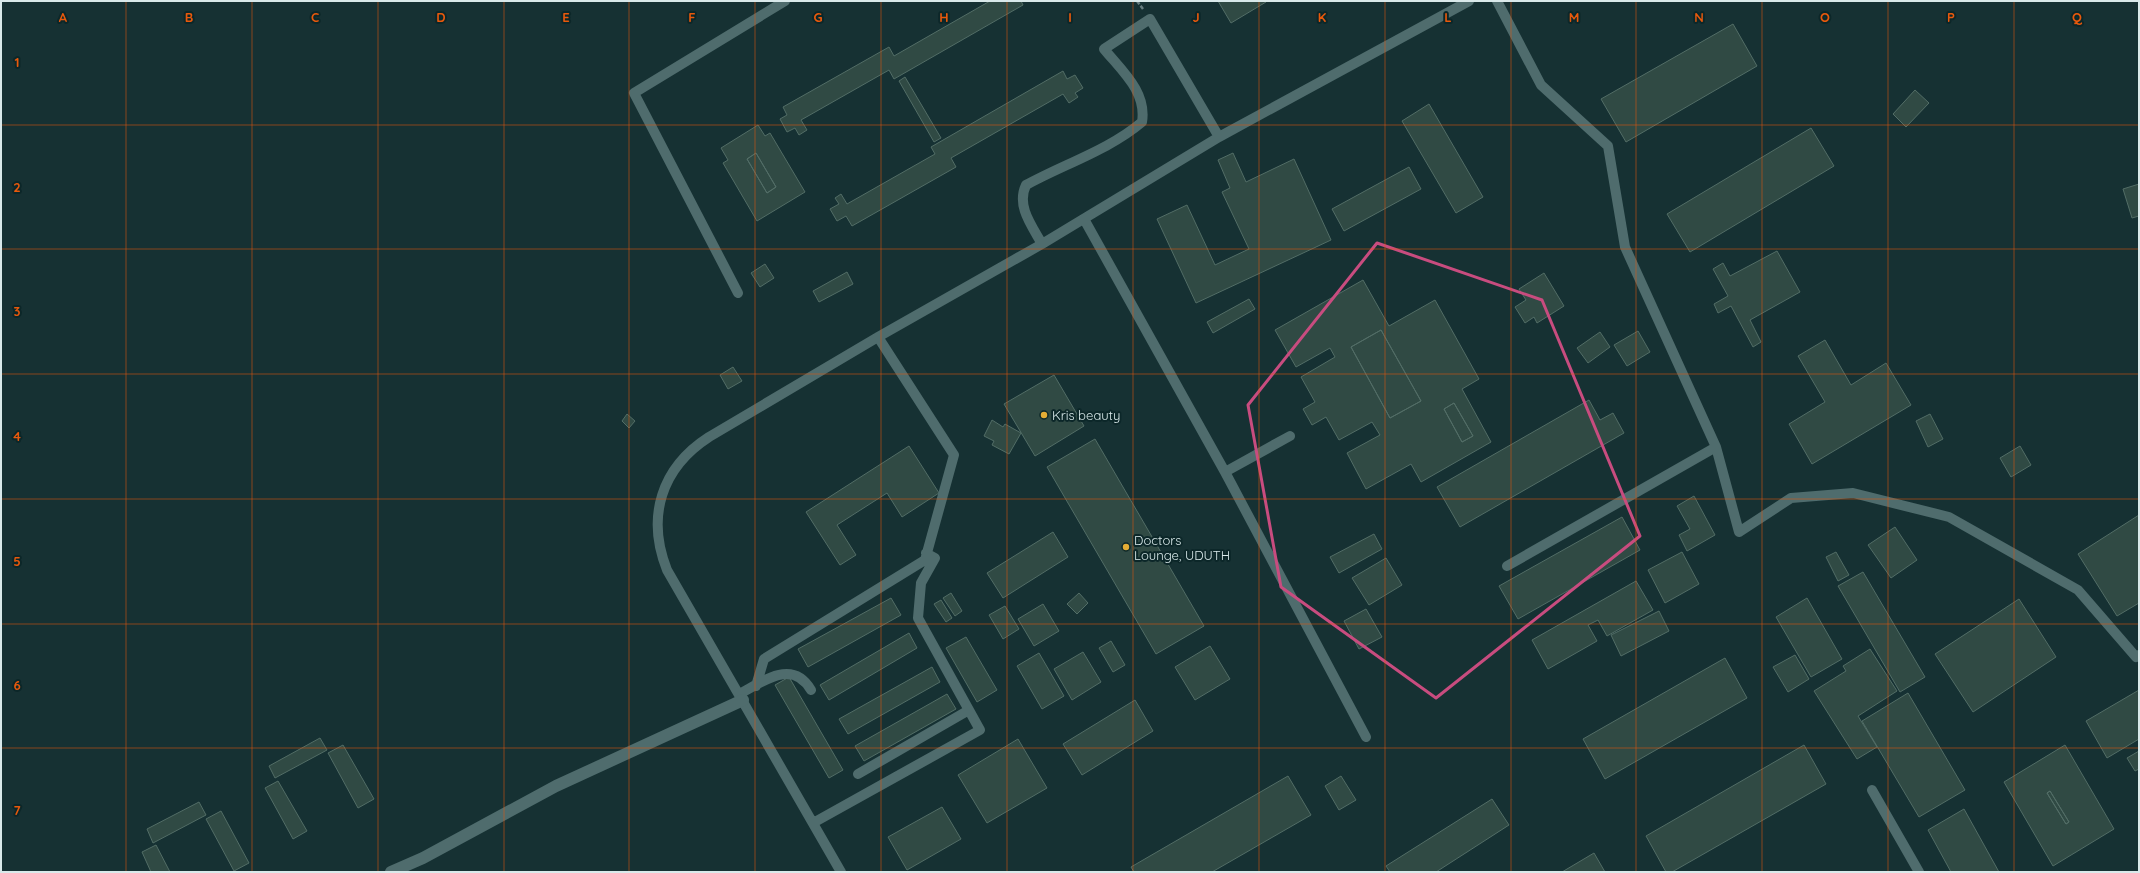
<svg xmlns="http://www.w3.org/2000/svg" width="2140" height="873" font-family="Quicksand,sans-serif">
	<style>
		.building { fill: #304a44; stroke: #526d66; fill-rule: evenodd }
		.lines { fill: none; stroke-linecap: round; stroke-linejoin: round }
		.path { stroke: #677d7f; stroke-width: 2.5; stroke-dasharray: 4 2; stroke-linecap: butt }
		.service { stroke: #4f6c6d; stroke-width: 10 }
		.minor { stroke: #4f6c6d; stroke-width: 12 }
		.marked { fill: none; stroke: #c84c7f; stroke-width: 3; stroke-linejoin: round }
		.grid { fill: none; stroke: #e8590c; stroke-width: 1; stroke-opacity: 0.55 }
		.poi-dot { fill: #e4ad35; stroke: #0c2729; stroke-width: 1.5 }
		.labels { text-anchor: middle; stroke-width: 4; stroke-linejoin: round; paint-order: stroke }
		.poi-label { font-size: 13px; fill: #d9e9ea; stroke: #0c2729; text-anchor: start }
		.grid-label { font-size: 13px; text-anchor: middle; font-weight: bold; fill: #e8590c; stroke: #0c2729; stroke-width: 4; stroke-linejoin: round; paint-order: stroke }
	</style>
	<rect width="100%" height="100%" fill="#163133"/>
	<path class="building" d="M990 1H1021L1023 5 894 79 889 70 801 120 807 130 799 135 795 128 787 132 780 119 787 115 783 107 889 47 894 56Z
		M1218 1H1266V2L1231 23Z
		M1733 24 1757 66 1626 142 1601 99Z
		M1063 71 1067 79 1075 75 1083 88 1075 93 1078 97 1069 103 1063 94 951 158 956 167 852 226 846 216 837 221 830 209 839 204 835 198 841 194 847 204 935 154 931 147Z
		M905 77 941 138 934 142 899 81Z
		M1915 90 1929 103 1906 127 1893 114Z
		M1429 104 1483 197 1456 213 1402 121Z
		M758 125 765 136 770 133 805 192 757 221 723 163 728 160 721 148ZM756 153 776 187 767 193 747 159Z
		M1811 128 1834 166 1690 252 1667 214Z
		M756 153 776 187 767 193 747 159Z
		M1233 153 1246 182 1294 159 1331 240 1196 303 1157 219 1187 205 1215 265 1249 249 1222 192 1230 188 1218 160Z
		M1409 167 1421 189 1344 231 1332 209Z
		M2139 184V216L2132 218 2123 189Z
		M1777 251 1800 292 1750 320 1761 342 1753 347 1731 306 1718 313 1714 304 1728 296 1713 269 1723 263 1730 276Z
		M765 264 774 278 760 287 751 273Z
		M847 272 853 284 819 302 813 291Z
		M1544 273 1564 306 1537 323 1534 317 1525 323 1515 307 1526 300 1519 289Z
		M1363 280 1389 326 1435 300 1479 379 1462 389 1491 442 1421 482 1411 464 1366 489 1347 453 1380 435 1372 422 1339 440 1326 417 1312 425 1303 409 1315 402 1301 377 1335 357 1330 348 1296 367 1275 330ZM1381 330 1421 401 1390 418 1351 347ZM1454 403 1473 436 1462 442 1444 409Z
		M1249 299 1255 309 1213 333 1207 322Z
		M1381 330 1421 401 1390 418 1351 347Z
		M1638 331 1650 352 1627 366 1614 345Z
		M1600 332 1610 347 1588 363 1577 348Z
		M1825 340 1851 385 1886 363 1911 405 1812 464 1789 424 1825 402 1798 356Z
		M733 367 742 381 728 389 720 375Z
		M1054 375 1084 426 1035 456 1004 404Z
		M1589 400 1600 420 1613 413 1624 433 1460 527 1437 487Z
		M1454 403 1473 436 1462 442 1444 409Z
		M627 414 635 421 629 428 622 421Z
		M1930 414 1943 439 1928 447 1916 421Z
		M992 420 1003 427 1005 424 1021 433 1009 454 992 445 994 441 984 436Z
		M1095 439 1204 626 1156 654 1047 467Z
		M909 446 939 493 902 517 887 493 837 525 856 555 840 565 806 512Z
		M2020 446 2031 465 2011 477 2000 458Z
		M1694 496 1715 535 1687 551 1679 535 1690 529 1677 506Z
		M2139 515V603L2117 616 2078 554Z
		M1622 517 1640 550 1518 619 1499 586Z
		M1895 527 1917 560 1891 578 1868 545Z
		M1053 532 1068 557 1003 598 987 573Z
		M1374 534 1382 549 1339 573 1330 557Z
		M1682 552 1699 584 1665 603 1648 570Z
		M1836 552 1849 575 1838 581 1826 557Z
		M1386 558 1402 585 1369 605 1352 578Z
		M1863 572 1925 677 1900 692 1838 586Z
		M1636 581 1653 610 1607 636 1598 620 1588 625 1597 641 1548 669 1532 640Z
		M951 593 962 611 955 616 943 598Z
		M1079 593 1088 603 1077 614 1067 604Z
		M891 598 901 615 808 667 798 649Z
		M1807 598 1842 659 1811 677 1776 617Z
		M2019 599 2056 657 1973 712 1935 654Z
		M941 600 952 618 946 622 934 604Z
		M1043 604 1059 631 1034 646 1018 619Z
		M1005 606 1019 629 1003 639 989 615Z
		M1366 609 1382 637 1359 649 1344 621Z
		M1659 611 1669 631 1621 656 1611 635Z
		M909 633 917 648 829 700 820 685Z
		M966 637 997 690 977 702 946 648Z
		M1111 641 1125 665 1113 672 1099 648Z
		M1210 646 1230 679 1195 700 1175 667Z
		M1870 649 1897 691 1858 716 1877 747 1857 759 1814 691 1846 671 1843 666Z
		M1083 652 1101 682 1072 700 1054 669Z
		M1039 653 1064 696 1042 709 1017 666Z
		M1795 655 1809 679 1788 692 1773 667Z
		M1725 658 1747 698 1605 779 1583 739Z
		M932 667 940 682 848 734 839 719Z
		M789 677 843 770 829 778 775 685Z
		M2139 690V739L2107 758 2086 721Z
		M1908 693 1965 790 1919 817 1862 721Z
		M947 694 956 709 864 761 855 746Z
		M1135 700 1153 731 1082 775 1063 744Z
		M320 738 327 750 275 778 269 766Z
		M1018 739 1047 788 987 823 958 775Z
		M343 745 374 799 358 808 328 753Z
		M1804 745 1826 784 1672 872H1666L1646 836Z
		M2065 745 2114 829 2053 866 2004 782ZM2050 791 2069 822 2066 824 2047 793Z
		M2139 751V769L2135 771 2127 758Z
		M1288 776 1311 815 1212 872H1134L1131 867Z
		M1341 776 1356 800 1339 810 1325 786Z
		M278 781 307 831 293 839 265 788Z
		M2050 791 2069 822 2066 824 2047 793Z
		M1492 799 1509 825 1436 872H1390L1386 866Z
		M199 802 206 815 153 843 147 829Z
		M942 807 961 839 907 870 888 837Z
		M1964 809 1999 872H1951L1928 830Z
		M221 811 249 863 234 871 206 819Z
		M156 845 170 872H151L142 852Z
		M1594 853 1605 872H1562Z"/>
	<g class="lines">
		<path class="path" d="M1137 1 1143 9"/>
		<path class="service" d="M1497 1 1541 85 1608 146 1625 247 1716 447 1739 532 1791 498 1853 493 1949 517 2078 590 2136 657 2139 655
			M1084 219 1225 472 1366 737
			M1042 244C1032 226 1016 206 1026 185 1064 164 1109 150 1142 122 1147 92 1122 71 1104 49L1150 19 1219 137
			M738 293 634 93 785 1
			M1225 472 1290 436
			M1507 566 1716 447
			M756 686 764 659 925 560 954 455 878 337
			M739 694C763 682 792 658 811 690
			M858 774 969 710
			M1872 790 1919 872
			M813 823 980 730 918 618 921 583 935 558 926 553
			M841 872 667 570C646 517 661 468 709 437L878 337 1042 244 1219 137 1469 1"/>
		<path class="minor" d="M391 872 423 858 556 786 743 700"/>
	</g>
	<path class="marked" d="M1377 243 1542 300 1640 536 1436 698 1281 587 1248 405Z"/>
	<path class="grid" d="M126 1V872M252 1V872M378 1V872M504 1V872M629 1V872M755 1V872M881 1V872M1007 1V872M1133 1V872M1259 1V872M1385 1V872M1511 1V872M1636 1V872M1762 1V872M1888 1V872M2014 1V872M1 125H2139M1 249H2139M1 374H2139M1 499H2139M1 624H2139M1 748H2139"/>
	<g class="poi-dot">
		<circle cx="1044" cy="415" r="4"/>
		<circle cx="1126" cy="547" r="4"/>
	</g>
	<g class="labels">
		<g class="poi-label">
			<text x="1052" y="420">Kris beauty</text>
			<text x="1134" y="545">Doctors<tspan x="1134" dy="15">Lounge, UDUTH</tspan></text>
		</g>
	</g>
	<g class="grid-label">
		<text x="63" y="22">A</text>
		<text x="189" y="22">B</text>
		<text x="315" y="22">C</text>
		<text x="441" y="22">D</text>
		<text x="566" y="22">E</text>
		<text x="692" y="22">F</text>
		<text x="818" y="22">G</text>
		<text x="944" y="22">H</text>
		<text x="1070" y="22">I</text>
		<text x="1196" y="22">J</text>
		<text x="1322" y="22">K</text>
		<text x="1448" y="22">L</text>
		<text x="1574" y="22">M</text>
		<text x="1699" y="22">N</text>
		<text x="1825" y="22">O</text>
		<text x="1951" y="22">P</text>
		<text x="2077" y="22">Q</text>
		<text x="17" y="67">1</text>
		<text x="17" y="192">2</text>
		<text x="17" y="316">3</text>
		<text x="17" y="441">4</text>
		<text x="17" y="566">5</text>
		<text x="17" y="690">6</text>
		<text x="17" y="815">7</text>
	</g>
	<rect width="2140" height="873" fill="none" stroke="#d9e9ea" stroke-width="4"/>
</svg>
